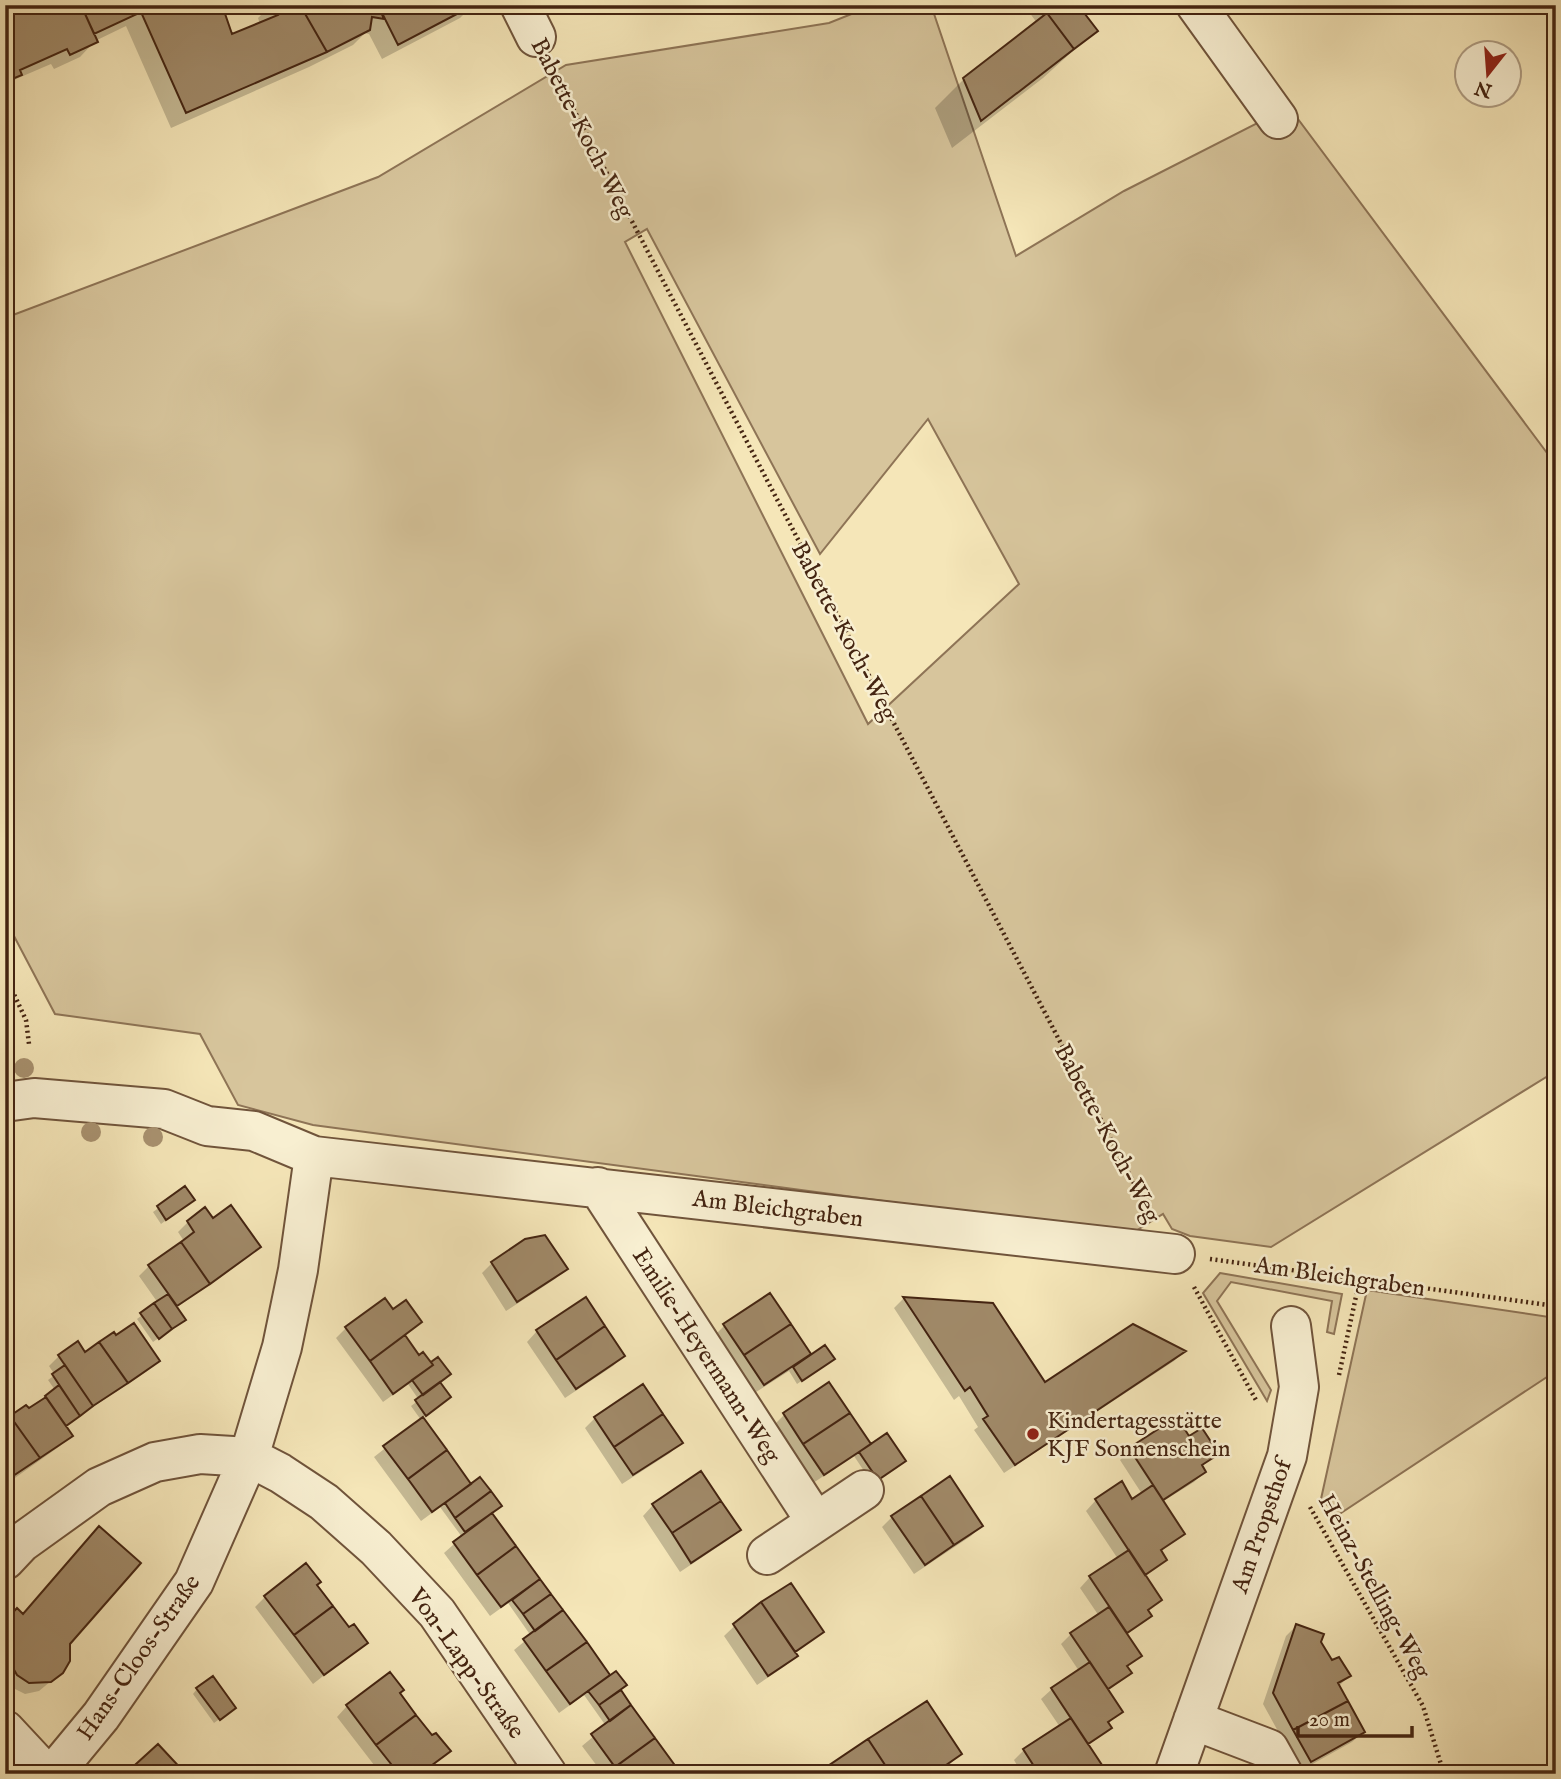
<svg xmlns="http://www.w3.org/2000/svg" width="1561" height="1779" font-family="'IM FELL English',serif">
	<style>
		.green { fill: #d7c59c; stroke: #8e7456; stroke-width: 2; fill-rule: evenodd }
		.shadow { fill: #0003 }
		.building { fill: #a08968; stroke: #442411; stroke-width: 2 }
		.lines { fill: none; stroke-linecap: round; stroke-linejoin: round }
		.minor-casing { stroke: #70543b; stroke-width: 42 }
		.path { stroke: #442411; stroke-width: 4.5; stroke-dasharray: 2 3.5; stroke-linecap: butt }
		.minor { stroke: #f8efd1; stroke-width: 38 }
		.tree { fill: #a8916f }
		.poi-dot { fill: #8f2418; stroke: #f8efd1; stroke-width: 2.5 }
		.labels { text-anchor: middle; stroke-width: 5; stroke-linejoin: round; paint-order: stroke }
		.street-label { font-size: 24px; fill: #442411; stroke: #f8efd1 }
		.poi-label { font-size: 24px; fill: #442411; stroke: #f8efd1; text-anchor: start }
	</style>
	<rect width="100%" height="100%" fill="#f5e6b8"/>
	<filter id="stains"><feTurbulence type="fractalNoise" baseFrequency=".00286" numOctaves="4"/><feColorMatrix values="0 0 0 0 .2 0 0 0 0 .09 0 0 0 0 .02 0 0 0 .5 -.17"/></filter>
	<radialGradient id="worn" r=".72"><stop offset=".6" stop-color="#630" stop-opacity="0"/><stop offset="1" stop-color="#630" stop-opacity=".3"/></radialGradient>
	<path class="green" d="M874 5H931L1016 256 1124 191 1289 107 1556 465V1071L1271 1247 1190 1236 1172 1229 1163 1214 1131 1234 313 1125 238 1105 200 1034 55 1014 5 919V318L378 177 566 65 829 23ZM647 229 820 554 928 419 1019 584 868 724 625 242Z
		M1220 1273 1342 1294 1334 1334 1327 1332 1332 1301 1231 1282 1217 1301 1271 1390 1267 1401 1203 1293Z
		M1367 1290 1556 1318V1371L1338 1515 1321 1499Z"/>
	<path class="shadow" d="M221 5 231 36 260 24 258 18 271 5H473L460 18 382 59 369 34 365 33 353 45 309 67 171 128 126 26 95 41 80 57 54 69 51 64 16 79 5 89V16L13 8Z
		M556 5H578L561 14Z
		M1024 5H1076L1095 31 1043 78 952 148 935 108 964 79 1037 23Z
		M185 1189 193 1200 161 1224 153 1212Z
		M213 1221 259 1247 249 1257 176 1308 179 1324 153 1342 137 1319 158 1303 139 1276 149 1266 184 1241 178 1232 188 1222Z
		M492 1263 565 1269 555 1279 506 1311 482 1273Z
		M769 1296 811 1357 828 1363 797 1384 789 1371 753 1394 714 1336 724 1326Z
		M903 1299 992 1305 1045 1384 1184 1351 1174 1361 1004 1473 974 1430 978 1427 959 1396 954 1400 894 1308Z
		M393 1312 420 1322 404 1337 419 1357 431 1364 437 1360 438 1383 444 1402 422 1418 608 1675 602 1680 625 1685 619 1691 679 1774H603L582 1746 606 1726 584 1695 559 1713 514 1650 531 1636 508 1603 490 1616 444 1553 462 1537 440 1507 421 1521 374 1457 421 1420 411 1406 419 1400 408 1384 383 1402 336 1338 346 1328Z
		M537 1331 623 1356 613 1366 565 1398 527 1342Z
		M84 1354 158 1361 147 1371 64 1426 71 1435 60 1446 5 1485V1421L29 1411 55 1390 48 1380 55 1375 49 1366 59 1356Z
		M829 1385 870 1446 886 1435 872 1483 854 1456 813 1483 774 1425 784 1415Z
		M595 1418 681 1443 670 1453 622 1484 585 1428Z
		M1189 1438 1216 1454 1201 1467 1204 1472 1194 1482 1162 1502 1183 1534 1160 1552 1165 1560 1144 1577 1160 1600 1147 1612 1149 1616 1126 1635 1140 1656 1126 1668 1129 1673 1107 1692 1120 1712 1107 1725 1109 1728 1087 1746 1100 1765 1091 1774H1022L1014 1760 1024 1750 1060 1727 1041 1699 1052 1689 1079 1671 1061 1644 1071 1634 1099 1616 1080 1588 1090 1577 1118 1559 1086 1511 1096 1500 1132 1501 1142 1494 1120 1460 1130 1450Z
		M701 1474 738 1530 728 1540 680 1572 643 1516 653 1505Z
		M892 1517 981 1526 971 1536 914 1574 882 1527Z
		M315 1586 349 1630 365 1643 313 1684 255 1607 265 1597Z
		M747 1614 822 1632 794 1654 796 1656 785 1666 757 1685 724 1636Z
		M5 1622 68 1643 62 1672 39 1691 25 1694 7 1685 5 1681Z
		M1296 1626 1320 1642 1332 1662 1349 1676 1338 1687 1363 1732 1352 1742 1300 1771 1263 1704 1286 1636Z
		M197 1689 229 1712 214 1723 193 1694Z
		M398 1694 432 1738 448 1751 421 1774H381L337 1717 347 1706Z
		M926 1703 960 1754 950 1764 935 1774H820Z"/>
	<path class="building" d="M15 5H81L98 42 70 55 67 49 20 70 22 75 5 82V14L14 10 12 6Z
		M81 5H222L232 34 278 15 274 5H300L327 52 186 113 141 12 94 34Z
		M300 5H378L384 19 372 17 370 30 327 52Z
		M378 5H474L398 45Z
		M1041 5H1078L1098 31 1074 49Z
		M1047 13 1074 49 981 121 963 78Z
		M185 1186 195 1200 166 1220 157 1206Z
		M231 1205 261 1247 210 1284 181 1242 194 1232 187 1221 205 1207 213 1218Z
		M545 1235 568 1269 517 1302 491 1262 525 1239Z
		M181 1242 210 1284 177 1306 148 1265Z
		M770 1293 791 1324 744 1355 723 1324Z
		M168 1294 186 1320 172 1329 154 1303Z
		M586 1297 605 1326 556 1360 536 1330Z
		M903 1297 993 1303 1045 1382 1133 1324 1186 1351 1015 1465 983 1419 988 1416 970 1387 965 1391Z
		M385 1298 393 1309 406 1300 422 1322 370 1361 345 1327Z
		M154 1303 172 1329 159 1339 140 1313Z
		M134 1323 160 1361 128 1383 99 1342 114 1332 116 1335Z
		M791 1324 811 1354 764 1385 744 1355Z
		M605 1326 625 1356 576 1389 556 1360Z
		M405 1335 419 1355 423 1352 433 1365 393 1394 370 1361Z
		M78 1341 85 1352 99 1342 128 1383 93 1406 58 1355Z
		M825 1345 835 1359 802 1381 793 1367Z
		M438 1357 451 1374 423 1395 412 1380 433 1365 431 1362Z
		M65 1365 93 1406 80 1416 52 1374Z
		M440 1382 451 1397 426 1416 415 1400Z
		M829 1382 850 1413 803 1444 783 1413Z
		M643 1384 663 1414 614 1447 594 1417Z
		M59 1385 80 1416 66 1426 45 1396Z
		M46 1397 73 1436 40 1458 10 1416 26 1405 29 1408Z
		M850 1413 871 1444 824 1475 803 1444Z
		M663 1414 683 1443 633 1475 614 1447Z
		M10 1416 40 1458 7 1480 5 1419Z
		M423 1417 447 1450 408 1479 383 1446Z
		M1177 1417 1189 1436 1202 1428 1219 1454 1202 1465 1206 1472 1163 1500 1129 1448Z
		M887 1433 906 1461 878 1480 859 1452Z
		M447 1450 471 1484 432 1512 408 1479Z
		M701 1471 721 1501 672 1533 652 1504Z
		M950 1476 983 1526 954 1545 921 1496Z
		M480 1477 491 1491 455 1518 445 1503Z
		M1122 1481 1132 1499 1153 1485 1185 1534 1161 1550 1167 1560 1145 1575 1095 1499Z
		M491 1491 502 1506 465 1532 455 1518Z
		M921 1496 954 1545 925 1565 891 1516Z
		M721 1501 741 1530 691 1563 672 1533Z
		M492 1513 516 1546 477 1575 453 1542Z
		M99 1526 141 1563 70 1644V1661L63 1673 51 1682 29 1683 17 1675 9 1661 8 1649 5 1647V1621L17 1608 23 1614Z
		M516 1546 540 1579 501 1607 477 1575Z
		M1129 1550 1162 1600 1148 1610 1152 1616 1127 1633 1089 1576Z
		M306 1563 321 1582 317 1585 333 1606 294 1635 264 1596Z
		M540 1579 551 1594 523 1614 512 1600Z
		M791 1583 824 1632 795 1652 761 1602Z
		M551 1594 563 1610 535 1631 523 1614Z
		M761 1602 798 1656 768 1676 733 1624Z
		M333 1606 349 1627 354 1624 368 1643 324 1675 294 1635Z
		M1109 1607 1142 1656 1127 1666 1132 1673 1108 1689 1070 1633Z
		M563 1610 587 1642 546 1671 523 1639Z
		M1296 1624 1324 1634 1321 1642 1332 1660 1339 1657 1351 1676 1338 1683 1348 1701 1293 1730 1273 1693Z
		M587 1642 610 1675 570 1704 546 1671Z
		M1090 1662 1123 1712 1108 1722 1112 1728 1088 1744 1051 1688Z
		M616 1671 627 1685 599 1705 588 1691Z
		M390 1672 404 1690 400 1693 416 1715 376 1745 346 1705Z
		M213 1676 236 1708 220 1720 196 1688Z
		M621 1690 631 1705 610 1721 599 1705Z
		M927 1701 962 1754 933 1774H891L868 1739Z
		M1348 1701 1365 1732 1311 1762 1293 1730Z
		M631 1705 655 1738 615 1767 591 1734Z
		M416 1715 432 1735 436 1733 451 1751 420 1774H399L376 1745Z
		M1071 1718 1102 1765 1089 1774H1039L1023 1749Z
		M655 1738 679 1771 674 1774H620L615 1767Z
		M868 1739 891 1774H821L819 1772Z
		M158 1744 186 1774H125Z"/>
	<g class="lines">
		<defs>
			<path id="minor" d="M520 5 536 37
				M1196 5 1278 119
				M5 1102 34 1098 164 1109 207 1126 254 1131 314 1156 1175 1254
				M598 1187 816 1522
				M767 1555 864 1490
				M5 1560 21 1543 99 1487 155 1462 200 1454 249 1457 280 1473 324 1502 376 1548 437 1613 547 1774
				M1193 1720 1269 1749 1283 1774
				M5 1730 46 1774
				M53 1774 101 1716 194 1582 249 1457 282 1347 298 1270 314 1156
				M1174 1774 1287 1456 1299 1387 1291 1326"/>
		</defs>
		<use href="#minor" class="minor-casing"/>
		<path class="path" d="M553 70 1150 1214
			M5 975 26 1020 29 1044
			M1210 1259 1556 1306
			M1194 1287 1257 1402
			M1339 1375 1360 1278
			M1310 1507 1423 1706 1444 1774"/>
		<use href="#minor" class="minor"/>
	</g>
	<g class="tree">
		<circle cx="24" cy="1068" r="10"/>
		<circle cx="91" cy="1132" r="10"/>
		<circle cx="153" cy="1137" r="10"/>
	</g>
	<circle class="poi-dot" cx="1033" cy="1434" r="7"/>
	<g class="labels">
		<g class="street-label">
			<text transform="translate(583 128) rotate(63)" y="8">Babette-Koch-Weg</text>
			<text transform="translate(845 631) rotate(62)" y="8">Babette-Koch-Weg</text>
			<text transform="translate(1108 1133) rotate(62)" y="8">Babette-Koch-Weg</text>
			<text transform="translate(778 1208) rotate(7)" y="8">Am Bleichgraben</text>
			<text transform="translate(1340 1276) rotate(8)" y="8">Am Bleichgraben</text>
			<text transform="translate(707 1355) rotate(57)" y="8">Emilie-Heyermann-Weg</text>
			<text transform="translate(1261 1526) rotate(-71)" y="8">Am Propsthof</text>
			<text transform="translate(1375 1586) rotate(61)" y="8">Heinz-Stelling-Weg</text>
			<text transform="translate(138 1657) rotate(-55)" y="8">Hans-Cloos-Straße</text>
			<text transform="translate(467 1663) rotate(54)" y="8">Von-Lapp-Straße</text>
		</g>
		<g class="poi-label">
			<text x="1047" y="1428">Kindertagesstätte<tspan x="1047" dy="28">KJF Sonnenschein</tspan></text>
		</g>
	</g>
	<rect width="1561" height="1779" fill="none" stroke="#f5e6b8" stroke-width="28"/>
	<rect x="7" y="7" width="1547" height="1765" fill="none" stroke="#442411" stroke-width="3.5"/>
	<rect x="14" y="14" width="1533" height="1751" fill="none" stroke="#442411" stroke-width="2"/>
	<g transform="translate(1488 74) rotate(197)"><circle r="33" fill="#f8efd1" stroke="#b09e84" stroke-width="2"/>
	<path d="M0-5L12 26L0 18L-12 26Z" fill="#8f2418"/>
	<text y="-10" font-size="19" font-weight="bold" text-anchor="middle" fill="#442411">N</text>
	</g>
	<path d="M1298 1726v10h114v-10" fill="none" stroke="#442411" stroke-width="3.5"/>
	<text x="1309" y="1726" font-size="21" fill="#442411" stroke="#f8efd1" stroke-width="5" paint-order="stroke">20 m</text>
	<rect width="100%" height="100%" filter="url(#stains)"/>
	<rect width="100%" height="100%" fill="url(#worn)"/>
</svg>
